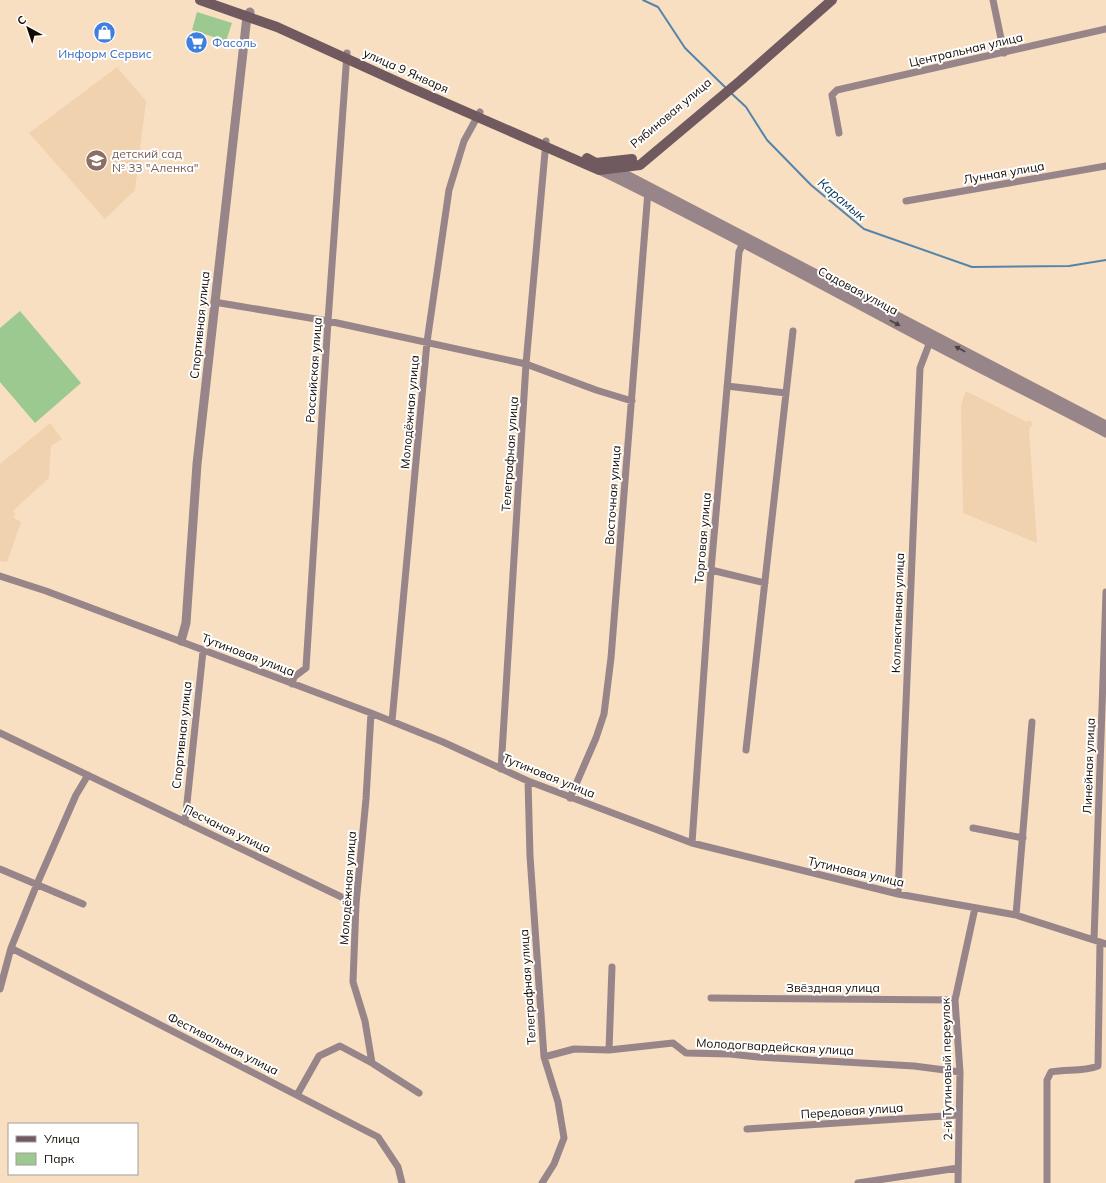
<svg xmlns="http://www.w3.org/2000/svg" width="1106" height="1183" font-family="Mulish,sans-serif">
	<style>
		.built { fill: #f0d2ae }
		.green { fill: #9cc990 }
		.lines { fill: none; stroke-linecap: round; stroke-linejoin: round }
		.stream { stroke: #5584ab; stroke-width: 2 }
		.minor { stroke: #97858a; stroke-width: 7 }
		.tertiary { stroke: #97858a; stroke-width: 9 }
		.secondary { stroke: #715960; stroke-width: 10 }
		.oneway { fill: #4e4240 }
		.labels { text-anchor: middle; stroke-width: 4; stroke-linejoin: round; paint-order: stroke }
		.shop-label { font-size: 12px; fill: #366cbe; stroke: #fff; text-anchor: start }
		.street-label { font-size: 12px; fill: #130b03; stroke: #fff }
		.education-label { font-size: 12px; fill: #785e54; stroke: #fff; text-anchor: start }
		.water-label { font-size: 13px; font-style: italic; fill: #00395f; stroke: #fff }
	</style>
	<rect width="100%" height="100%" fill="#f8dfc1"/>
	<path class="built" d="M117 67 146 101 135 190 105 219 29 133Z
		M966 391 1027 422 1028 420 1033 423 1029 430 1037 543 963 513 961 405Z
		M50 423 62 439 51 446 49 478 13 511 15 513 14 518 21 522 7 562 0 561V464Z"/>
	<path class="green" d="M197 12 232 23 226 41 192 30Z
		M20 311 81 383 35 423 0 382V328Z"/>
	<g class="lines">
		<path class="stream" d="M643 0 658 7 685 48 726 88
			M731 93 746 107 767 140 811 185 864 229 972 267 1069 266 1106 260"/>
		<path class="minor" d="M993 0 1004 53
			M839 133 832 95 837 90 1106 29
			M906 201 1106 166
			M214 302 328 321 526 364 596 390 632 401
			M727 386 786 393
			M711 570 765 583
			M0 576 46 591 371 713 443 742 528 781 692 843 898 894 1016 915 1106 944
			M292 684 294 677 306 668 328 321 347 53
			M371 713 366 799 356 904 353 982 365 1021 372 1063
			M392 721 427 342 449 190 464 141 480 112
			M0 733 356 904
			M746 750 793 331
			M501 769 526 364 546 141
			M528 781 530 856 544 1057 558 1102 564 1138 554 1164 542 1183
			M570 798 596 738 604 714 611 658 648 191
			M185 822 203 651
			M973 828 1023 838
			M692 843 711 570 739 252 745 238
			M0 869 83 904
			M898 894 920 368 931 339
			M1016 915 1032 722
			M1094 940 1106 592
			M11 948 378 1137 398 1167 402 1183
			M0 989 11 948 37 884 76 795 88 775
			M711 998 955 1000
			M609 1050 612 967
			M544 1057 574 1049 609 1050 673 1043 686 1053 730 1054 758 1057 914 1066 960 1072
			M297 1095 319 1056 340 1046 372 1063 419 1093
			M747 1129 959 1115
			M858 1183 958 1168
			M958 1183 960 1072 955 1000 975 908
			M1047 1183V1080L1051 1072C1067 1069 1083 1072 1098 1066L1100 942"/>
		<path class="tertiary" d="M610 168 621 172 1106 425
			M599 170C711 224 819 284 929 342 988 373 1047 402 1106 433
			M181 641 186 623 197 464 247 16 250 12"/>
		<path class="secondary" d="M200 0 277 27 409 87 599 170 640 165 740 81 832 0
			M587 158 596 163 632 159"/>
	</g>
	<defs><path id="oneway-solid" d="M-6-.8H1V-3.2L6.5 0L1 3.2V.8H-6Z"/></defs>
	<g class="oneway">
		<use href="#oneway-solid" transform="translate(895 323) rotate(28)"/>
		<use href="#oneway-solid" transform="translate(960 349) rotate(-152)"/>
	</g>
	<defs>
		<symbol id="shop-disc" viewBox="-11 -11 22 22"><circle r="9.5" fill="#3f7fe0" stroke="#fff"/><path d="M-5-2.5h2.3a2.7 3.5 0 0 1 5.4 0H5L5.5 6h-11ZM-1.5-2.5h3a1.5 2.3 0 0 0-3 0Z" fill="#fff"/></symbol>
		<symbol id="supermarket-disc" viewBox="-11 -11 22 22"><circle r="9.5" fill="#3f7fe0" stroke="#fff"/><path d="M-6-5.5h2.5l.6 2H6L4.5 2H-2.5L-4.4-4H-6ZM-1.5 3.2a1.3 1.3 0 1 0 .1 0ZM3 3.2a1.3 1.3 0 1 0 .1 0Z" fill="#fff"/></symbol>
		<symbol id="school-disc" viewBox="-11 -11 22 22"><circle r="9.5" fill="#8d6e63" stroke="#fff"/><path d="M0-5L7-2L0 1L-7-2ZM-4 1L0 2.5L4 1V4Q0 6-4 4Z" fill="#fff"/></symbol>
	</defs>
	<g fill-rule="evenodd">
		<use href="#shop-disc" x="92" y="20" width="25" height="25"/>
		<use href="#supermarket-disc" x="184" y="30" width="25" height="25"/>
		<use href="#school-disc" x="84" y="148" width="25" height="25"/>
	</g>
	<g class="labels">
		<g class="shop-label">
			<text x="212" y="47">Фасоль</text>
			<text x="105" y="58" text-anchor="middle">Информ Сервис</text>
		</g>
		<g class="street-label">
			<text transform="translate(966 50) rotate(-13)" y="4">Центральная улица</text>
			<text transform="translate(406 71) rotate(24)" y="4">улица 9 Января</text>
			<text transform="translate(671 113) rotate(-40)" y="4">Рябиновая улица</text>
			<text transform="translate(1004 173) rotate(-10)" y="4">Лунная улица</text>
			<text transform="translate(858 291) rotate(28)" y="4">Садовая улица</text>
			<text transform="translate(200 325) rotate(-84)" y="4">Спортивная улица</text>
			<text transform="translate(314 370) rotate(-86)" y="4">Российская улица</text>
			<text transform="translate(410 412) rotate(-85)" y="4">Молодёжная улица</text>
			<text transform="translate(510 454) rotate(-86)" y="4">Телеграфная улица</text>
			<text transform="translate(613 495) rotate(-86)" y="4">Восточная улица</text>
			<text transform="translate(703 538) rotate(-85)" y="4">Торговая улица</text>
			<text transform="translate(898 613) rotate(-88)" y="4">Коллективная улица</text>
			<text transform="translate(248 655) rotate(21)" y="4">Тутиновая улица</text>
			<text transform="translate(182 735) rotate(-84)" y="4">Спортивная улица</text>
			<text transform="translate(1089 766) rotate(-88)" y="4">Линейная улица</text>
			<text transform="translate(549 776) rotate(22)" y="4">Тутиновая улица</text>
			<text transform="translate(227 829) rotate(26)" y="4">Песчаная улица</text>
			<text transform="translate(856 872) rotate(13)" y="4">Тутиновая улица</text>
			<text transform="translate(348 888) rotate(-86)" y="4">Молодёжная улица</text>
			<text transform="translate(528 987) rotate(-94)" y="4">Телеграфная улица</text>
			<text x="833" y="992">Звёздная улица</text>
			<text transform="translate(223 1044) rotate(27)" y="4">Фестивальная улица</text>
			<text transform="translate(775 1047) rotate(3)" y="4">Молодогвардейская улица</text>
			<text transform="translate(947 1069) rotate(-91)" y="4">2-й Тутиновый переулок</text>
			<text transform="translate(852 1111) rotate(-4)" y="4">Передовая улица</text>
		</g>
		<g class="education-label">
			<text x="112" y="158">детский сад<tspan x="112" dy="14">№ 33 "Аленка"</tspan></text>
		</g>
		<g class="water-label">
			<text transform="translate(842 199) rotate(40)" y="5">Карамык</text>
		</g>
	</g>
	<rect x="8" y="1123" width="130" height="52" fill="#ffffff" stroke="#a19d9a"/>
	<rect x="16" y="1136" width="20" height="6" fill="#715960" stroke="#a19d9a"/>
	<text x="44" y="1143" font-size="12" fill="#130b03">Улица</text>
	<rect x="16" y="1153" width="20" height="12" fill="#9cc990" stroke="#a19d9a"/>
	<text x="44" y="1163" font-size="12" fill="#130b03">Парк</text>
	<g transform="translate(28 28) rotate(320)" stroke="#ffffff" stroke-width="3" paint-order="stroke">
	<path d="M0-3L7 15L0 10L-7 15Z" fill="#130b03"/>
	<text y="-6" font-size="11" font-weight="bold" text-anchor="middle" fill="#130b03">С</text>
	</g>
</svg>
